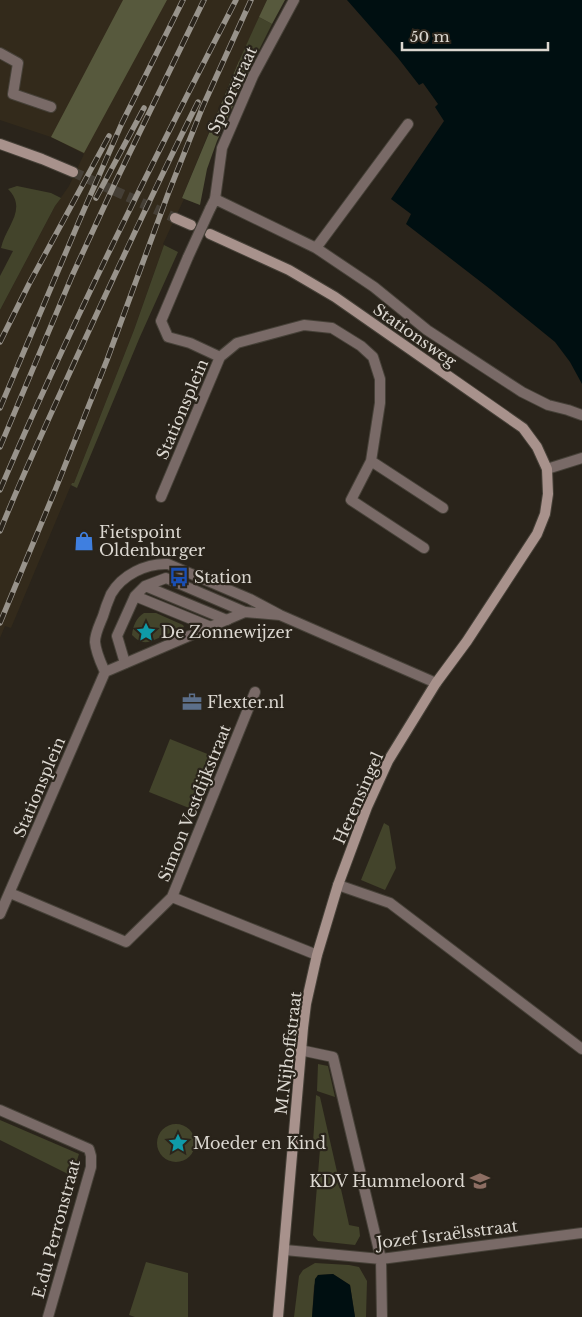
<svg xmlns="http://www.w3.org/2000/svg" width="582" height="1317" font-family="'Libre Baskerville',serif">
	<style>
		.built { fill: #332a1b }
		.green { fill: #43442b }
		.forest { fill: #57593d }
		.water { fill: #000f11 }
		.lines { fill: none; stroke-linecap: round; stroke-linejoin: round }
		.secondary-tunnel { stroke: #453f36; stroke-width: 10; stroke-dasharray: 10 5; stroke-linecap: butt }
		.lane-casing { stroke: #464138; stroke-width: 12 }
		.street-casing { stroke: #464138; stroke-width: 12 }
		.secondary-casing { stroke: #464138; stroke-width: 12 }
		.lane { stroke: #796a67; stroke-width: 10 }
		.street { stroke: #796a67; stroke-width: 10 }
		.secondary { stroke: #a8928c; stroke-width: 10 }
		.rail-casing { stroke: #98938b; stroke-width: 5.5 }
		.rail { stroke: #2a241b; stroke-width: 4; stroke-dasharray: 11; stroke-linecap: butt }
		.street-bridge-casing { stroke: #464138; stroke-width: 12; stroke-linecap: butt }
		.street-bridge { stroke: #796a67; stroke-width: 10 }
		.labels { text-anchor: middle; stroke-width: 4.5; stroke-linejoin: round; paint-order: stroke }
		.street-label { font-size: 16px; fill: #dbd7d0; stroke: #2a241b }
		.poi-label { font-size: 16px; fill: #dbd7d0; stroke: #2a241b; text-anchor: start }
	</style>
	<rect width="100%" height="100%" fill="#2a241b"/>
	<path class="built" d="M0 0H267L225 93 182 198 184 199 163 244 164 245 134 330 74 483H72L71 485 11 628 5 626 0 638V310L55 206 69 186 84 154 51 137 0 120Z"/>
	<path class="green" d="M259 17 272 24 251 66 239 61Z
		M17 186 51 193 61 198 55 206 0 310V276L13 251 1 248C6 226 28 209 8 189Z
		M164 245 178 252 139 339 77 488 71 485 72 483H74L134 330Z
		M144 613H156L183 625 184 627 154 640 152 636 153 633V629C150 626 147 625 143 627L141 633 144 638H148L151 641C143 644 138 641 132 635 133 626 136 618 144 613Z
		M170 739 210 755 189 808 149 792Z
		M384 823 389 826 396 868 385 890 361 880Z
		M318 1064 328 1066 335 1097 317 1091Z
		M316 1095 320 1097 348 1220 349 1225 359 1227 360 1236 355 1245 318 1241 313 1235 320 1149 313 1143Z
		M0 1120 79 1154 72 1176 0 1140Z
		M157 1143a19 19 0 1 1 38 0a19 19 0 1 1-38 0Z
		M146 1262 188 1273V1317H135L129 1315Z
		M315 1263 349 1265 359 1267 367 1281 366 1317H355L350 1285 333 1274 318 1275 314 1286 312 1317H294L299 1276 303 1270Z"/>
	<path class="forest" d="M123 0H167L84 153 51 137Z
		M267 0H285L272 24 259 17Z
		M239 61 251 66 217 141 207 169 200 205 182 198Z"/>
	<path class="water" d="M347 0H582V384L570 362 555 342 490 289 406 224 411 214 391 199 444 121 435 107 438 104 423 83 419 85 398 58Z
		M333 1274 350 1285 355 1317H312L315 1279 318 1275Z"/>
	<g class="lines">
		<path class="secondary-tunnel" d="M73 172 175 218"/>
		<defs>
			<path id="lane" d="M0 53 18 63 13 94 51 107
				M215 199 222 148 253 76 294 0
				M145 586 227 620
				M135 596 211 627
				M125 663 117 636 135 596 145 586 166 578 245 612"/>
			<path id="street" d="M210 209 215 199 316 248 374 287 427 330 522 392 548 405 568 410 582 415
				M316 248 408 124
				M188 257 161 321 168 337 190 343 220 357
				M371 461 443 508
				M547 469 582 458
				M161 497 220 357 237 343 304 325 332 328 361 346 373 357 380 379V403L371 461 351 500 424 548
				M105 672C101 663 96 653 95 642 95 633 100 624 103 616 105 609 108 601 111 594 122 575 146 563 168 564L250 599 280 615 436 683
				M255 692 172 897 317 955
				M338 885 390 903 582 1049
				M10 893 126 942 172 897
				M0 914 105 672 245 612 280 615
				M300 1050 333 1057 381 1259 382 1317
				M0 1110 89 1149 91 1156V1167L48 1317
				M285 1250 381 1259 582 1233"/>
			<path id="secondary" d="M0 144 42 159 73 172
				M175 218 191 225
				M210 234 289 270 335 297 523 428 537 447 547 469 548 494 545 514 537 534 467 641 436 683 388 761 367 807 338 885 317 955 306 1004 303 1028 278 1317"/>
		</defs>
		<use href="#lane" class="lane-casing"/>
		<use href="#street" class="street-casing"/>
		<use href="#secondary" class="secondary-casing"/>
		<use href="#lane" class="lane"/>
		<use href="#street" class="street"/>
		<use href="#secondary" class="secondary"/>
		<defs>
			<path id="rail" d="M96 198 144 108
				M0 342 29 284 109 136
				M0 408 80 219 122 123 183 0
				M0 447 72 276 115 183 204 0
				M0 490C71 323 153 161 236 0
				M0 531C23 474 49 418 75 361 115 274 155 187 198 102
				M0 623 54 493 107 360 168 194 203 106 251 0"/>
		</defs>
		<use href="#rail" class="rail-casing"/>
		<use href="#rail" class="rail"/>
		<defs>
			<path id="street-bridge" d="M188 257 210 209"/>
		</defs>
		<use href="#street-bridge" class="street-bridge-casing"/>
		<use href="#street-bridge" class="street-bridge"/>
	</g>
	<defs>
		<symbol id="shop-bare" viewBox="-9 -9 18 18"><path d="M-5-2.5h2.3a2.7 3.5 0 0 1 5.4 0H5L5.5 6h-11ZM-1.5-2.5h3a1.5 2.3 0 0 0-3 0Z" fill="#3f7fe0" stroke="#2a241b" stroke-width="2.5" paint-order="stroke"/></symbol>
		<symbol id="bus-bare" viewBox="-9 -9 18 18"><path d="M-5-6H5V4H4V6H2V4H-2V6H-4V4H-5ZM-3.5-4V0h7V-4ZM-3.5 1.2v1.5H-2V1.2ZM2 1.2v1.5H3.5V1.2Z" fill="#1a4fb4" stroke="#2a241b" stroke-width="2.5" paint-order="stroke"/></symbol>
		<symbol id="sight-bare" viewBox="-9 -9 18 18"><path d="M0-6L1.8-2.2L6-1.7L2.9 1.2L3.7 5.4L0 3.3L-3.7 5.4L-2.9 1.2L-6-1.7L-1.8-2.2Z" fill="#0f9aa8" stroke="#2a241b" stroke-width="2.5" paint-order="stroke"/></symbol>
		<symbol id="office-bare" viewBox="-9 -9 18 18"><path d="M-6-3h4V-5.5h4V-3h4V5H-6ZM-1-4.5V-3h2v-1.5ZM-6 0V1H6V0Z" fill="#5c6f8a" stroke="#2a241b" stroke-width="2.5" paint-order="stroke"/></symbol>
		<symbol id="school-bare" viewBox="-9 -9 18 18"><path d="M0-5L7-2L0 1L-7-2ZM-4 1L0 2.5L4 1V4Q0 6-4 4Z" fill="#8d6e63" stroke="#2a241b" stroke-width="2.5" paint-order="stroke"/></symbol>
	</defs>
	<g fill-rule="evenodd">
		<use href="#shop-bare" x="70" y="527" width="28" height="28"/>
		<use href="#bus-bare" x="165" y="563" width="28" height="28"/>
		<use href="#sight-bare" x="132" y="618" width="28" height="28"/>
		<use href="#office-bare" x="178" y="688" width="28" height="28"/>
		<use href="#sight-bare" x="164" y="1129" width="28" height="28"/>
		<use href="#school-bare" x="466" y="1167" width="28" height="28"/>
	</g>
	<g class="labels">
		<g class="street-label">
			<text transform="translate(232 90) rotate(-65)" y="6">Spoorstraat</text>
			<text transform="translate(415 335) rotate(35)" y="6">Stationsweg</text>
			<text transform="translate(182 409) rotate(-67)" y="6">Stationsplein</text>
			<text transform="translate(39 787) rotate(-67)" y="6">Stationsplein</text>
			<text transform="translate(358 798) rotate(-66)" y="6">Herensingel</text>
			<text transform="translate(194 803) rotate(-68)" y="6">Simon Vestdijkstraat</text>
			<text transform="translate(288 1053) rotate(-83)" y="6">M.Nijhoffstraat</text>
			<text transform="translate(56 1229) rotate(-75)" y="6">E.du Perronstraat</text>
			<text transform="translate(447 1234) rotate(-7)" y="6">Jozef Israëlsstraat</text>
		</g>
		<g class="poi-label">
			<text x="99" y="538">Fietspoint<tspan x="99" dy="18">Oldenburger</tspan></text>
			<text x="194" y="583">Station</text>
			<text x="161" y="638">De Zonnewijzer</text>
			<text x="207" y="708">Flexter.nl</text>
			<text x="193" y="1149">Moeder en Kind</text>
			<text x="465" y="1187" text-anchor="end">KDV Hummeloord</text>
		</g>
	</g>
	<path d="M402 42v8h146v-8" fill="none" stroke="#dbd7d0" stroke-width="2.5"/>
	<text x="410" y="42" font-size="15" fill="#dbd7d0" stroke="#2a241b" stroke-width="4" paint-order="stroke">50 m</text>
</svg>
